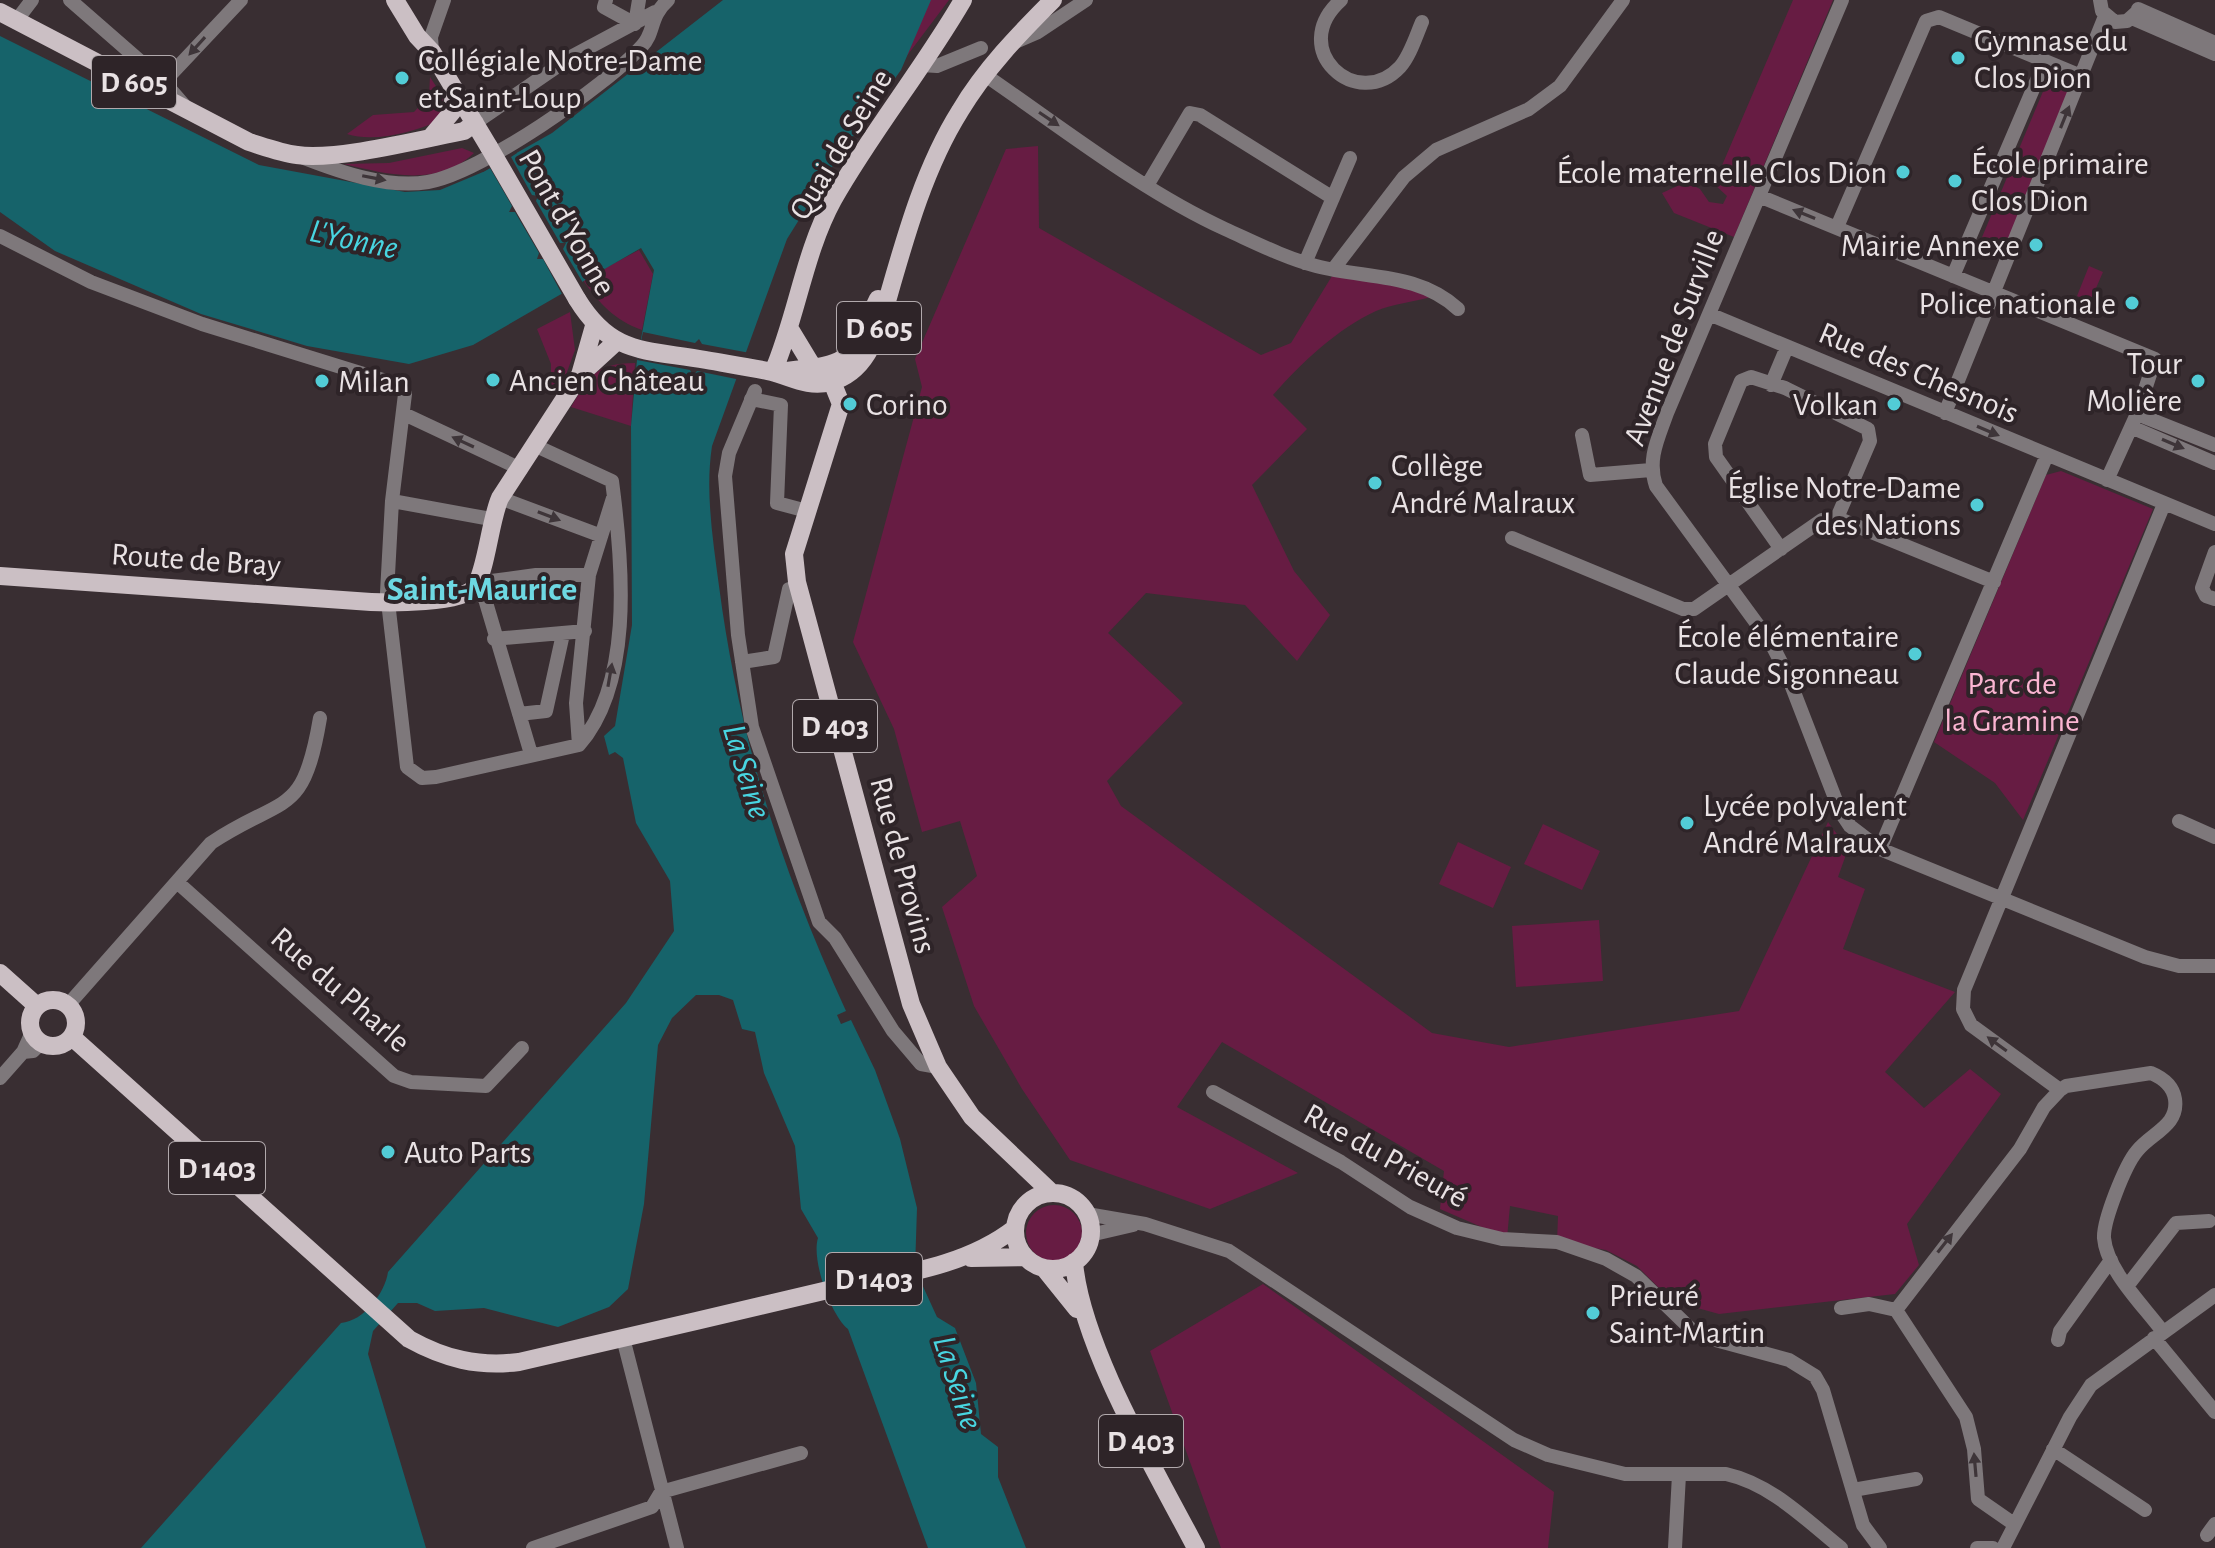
<svg xmlns="http://www.w3.org/2000/svg" width="2215" height="1548" font-family="'Alegreya Sans',sans-serif">
	<style>
		.green { fill: #671c43 }
		.water { fill: #16636a }
		.pier { fill: #392e32 }
		.lines { fill: none; stroke-linecap: round; stroke-linejoin: round }
		.minor { stroke: #7e787b; stroke-width: 14 }
		.major { stroke: #cbbfc4; stroke-width: 18 }
		.major-bridge { stroke: #cbbfc4; stroke-width: 18 }
		.oneway { fill: #3e3539 }
		.poi-dot { fill: #52ccd6; stroke: #2e2428; stroke-width: 3 }
		.labels { text-anchor: middle; stroke-width: 8; stroke-linejoin: round; paint-order: stroke }
		.shield { fill: #2e2428; stroke: #b1a9ac; stroke-width: 2 }
		.shield-label { font-size: 30px; font-weight: bold; fill: #e9e2e4 }
		.poi-label { font-size: 32px; fill: #e9e2e4; stroke: #2e2428; text-anchor: start }
		.street-label { font-size: 32px; fill: #e9e2e4; stroke: #2e2428 }
		.park-label { font-size: 32px; fill: #fbb5d2; stroke: #2e2428 }
		.water-label { font-size: 34px; font-style: italic; fill: #48d5e1; stroke: #2e2428 }
		.neighbourhood-label { font-size: 34px; font-weight: bold; fill: #6dd8e2; stroke: #2e2428 }
	</style>
	<rect width="100%" height="100%" fill="#392e32"/>
	<path class="green" d="M926 0H949L900 65Z
		M1793 0H1833L1734 237 1674 213 1662 193 1686 182 1700 189 1709 202 1723 204 1727 196 1714 184Z
		M2052 70 2075 81 2007 250 1980 242Z
		M430 77 443 97 439 121C413 132 374 143 347 134L373 115 414 112 429 96Z
		M1038 146 1039 228 1261 355 1291 343 1332 276 1379 279 1431 297C1413 302 1393 304 1376 311 1338 328 1300 364 1273 395L1307 429 1252 485 1294 571 1330 615 1297 661 1245 605 1146 593 1108 633 1183 703 1107 781 1121 806 1432 1033 1509 1047 1739 1011 1828 822 1848 849 1838 877 1865 889 1843 949 1955 992 1885 1072 1924 1108 1970 1069 2001 1094 1907 1224 1919 1265 1895 1294 1719 1314 1672 1301 1637 1266 1606 1250 1557 1242 1558 1216 1510 1206 1507 1238 1440 1209 1444 1171 1222 1042 1177 1107 1298 1173 1210 1209 1070 1160 1022 1089 974 1006 942 907 977 876 960 821 922 832 894 729 853 642 922 387 915 359 1006 149Z
		M462 148 474 153C438 188 386 174 344 164L389 163Z
		M639 250 653 274 642 330C614 320 600 304 583 280Z
		M2089 266 2103 272 2090 302 2077 296Z
		M570 312 575 350 563 383 551 391V364L537 329Z
		M635 363 631 426 571 407C591 374 595 364 635 363Z
		M2061 471 2153 509 2023 820 1995 783 1934 742 2046 475Z
		M1543 824 1600 851 1582 890 1524 864Z
		M1458 842 1511 867 1493 908 1439 884Z
		M1599 920 1603 981 1516 987 1512 926Z
		M1026 1233a28 28 0 1 1 56 0a28 28 0 1 1-56 0Z
		M1263 1284 1554 1492 1548 1548H1221L1150 1351Z"/>
	<path class="water" d="M723 0H931L901 70 837 159 787 239 712 446C705 492 713 540 719 586 739 739 782 871 846 1011L837 1015 841 1024 851 1020 875 1070 900 1139 917 1208 915 1269 937 1317 955 1328 976 1383 981 1434 998 1447V1477L1026 1548H928L848 1329C831 1316 811 1259 818 1238L801 1209 795 1146 764 1073 755 1032 742 1029 733 1000 719 995H696L672 1018 658 1045 644 1204 628 1289 609 1307 558 1327 484 1308 435 1311 417 1303H398L373 1331 368 1354 426 1548H141L341 1323C364 1321 385 1293 388 1272L626 1003 674 931 670 881 636 823 623 758 615 752 609 755 604 736 615 726 632 625 631 426 637 360 654 270 641 248 473 345 409 364 307 346 201 314 55 251 0 212V36L259 165 405 192 440 190 483 172 552 133Z"/>
	<path class="pier" d="M515 149 517 153 511 157 532 195 538 196 536 201 560 243H566L563 249 583 283 563 296 543 259H537L539 253 515 212H509L512 206 490 168 483 172 481 168Z
		M643 332 695 343 699 339 702 344 750 353 741 380 697 371 693 376 690 370 637 360Z"/>
	<g class="lines">
		<path class="minor" d="M70 0 164 82 184 105
			M606 0 604 7 635 24 639 0
			M1341 0C1286 49 1357 113 1400 67 1410 56 1416 36 1422 22
			M1842 0 1667 413C1658 439 1647 459 1656 486L1771 643 1787 674 1840 811 1850 826 1880 849 2145 957 2179 966H2215
			M2100 0 2102 11 2115 22 2127 21 2137 12
			M2138 9 2215 43
			M2132 18 2215 54
			M16 21 32 0
			M1013 43 1038 32 1086 0
			M432 52 431 37 444 0
			M921 65 937 66 981 48
			M985 75C1061 127 1142 191 1225 229 1254 242 1285 258 1316 266 1365 279 1418 272 1458 309
			M159 87 241 0
			M475 123 571 57 655 12
			M304 158C340 172 388 189 428 182 480 173 606 86 642 46 655 33 649 17 668 0
			M1148 184 1190 113 1200 115 1333 198
			M1759 196 2155 359 2137 414 2107 480
			M1837 227 1926 21 1939 17 2081 76
			M0 236 91 282 202 324 399 385 405 394 392 501 387 593 407 767 422 778 436 777 579 745
			M1305 263 1350 158
			M1335 267 1404 177 1436 150 1529 109 1560 86 1623 0
			M1953 276 2045 61
			M1709 314 2215 524
			M1771 385 1787 347
			M755 391 729 453 725 476 738 635 752 727 819 922 835 938 893 1031 921 1064 938 1067
			M751 399 781 405 777 503 807 511
			M1945 413 2105 16
			M404 414 521 469
			M2137 414 2215 445
			M2131 427 2215 463
			M1582 435 1590 475 1651 470
			M536 446 612 481 614 497C623 571 632 684 579 745
			M500 498 599 535
			M392 501 491 519
			M1512 538 1683 609H1694L1822 520 1837 518
			M1781 549 1716 457 1715 444 1741 381 1751 377 1785 388 1868 429 1870 441 1837 518 1994 582
			M2215 552 2202 588 2206 596 2215 599
			M476 583 536 575H589
			M474 588 485 599 531 754
			M494 639 585 631
			M742 662 774 657 789 589 798 587
			M519 714 546 711 563 634
			M579 745 576 703 589 575 613 498
			M2179 821 2215 837
			M1880 849 2047 455
			M177 882 394 1076 411 1082 486 1086 522 1048
			M68 1005 211 843C285 794 303 819 320 718
			M23 1052 33 1051 41 1043
			M0 1078 23 1052 32 1032
			M2060 1090 1971 1025 1963 1009 1964 990 2164 504
			M1213 1092 1341 1162 1410 1207 1457 1228 1502 1239 1557 1242 1606 1259 1636 1276 1697 1335 1789 1360 1815 1376 1823 1390 1863 1525 1880 1548
			M1087 1214 1145 1224 1229 1251 1514 1440 1548 1455 1625 1474H1726C1771 1484 1805 1519 1841 1548
			M1090 1235 1133 1225
			M2128 1285 2176 1223 2209 1221
			M1841 1308 1869 1304 1896 1310
			M623 1338 677 1548
			M2154 1338 2215 1412
			M2058 1340 2060 1331 2111 1260
			M2053 1449 2145 1510
			M1853 1490 1916 1479
			M2014 1524 1978 1499 1974 1449 1966 1417 1896 1310 2020 1149 2044 1107 2060 1090 2066 1086 2151 1073C2163 1078 2173 1086 2175 1099 2179 1126 2151 1133 2137 1151 2125 1165 2103 1221 2104 1238 2107 1271 2144 1306 2163 1332
			M2207 1535 2215 1524
			M533 1548 652 1507 661 1492 801 1453
			M1675 1548 1679 1475
			M1977 1548H1993
			M2003 1548 2070 1417 2091 1385 2215 1295"/>
		<path class="major" d="M395 0 417 36 432 52 489 147
			M0 12 249 142C265 147 281 153 297 155 336 161 423 139 464 131L475 123
			M431 137 452 112 454 92
			M577 299C612 356 645 349 706 360 728 364 750 367 772 372 791 377 809 388 830 382 865 373 876 339 885 308 904 242 923 170 960 111 985 69 1019 34 1053 0
			M791 331 814 369
			M826 367 841 404 794 554 797 582 911 1004 938 1067 972 1117 1052 1193
			M773 372C797 316 804 253 833 200 872 131 923 69 963 0
			M778 372C852 363 845 368 878 299
			M582 373 617 341
			M0 576 371 602C391 603 461 603 474 588 486 573 490 520 500 498L580 375 594 326
			M0 973 37 1006
			M30 1023a23 23 0 1 1 46 0a23 23 0 1 1-46 0Z
			M72 1037 409 1339C445 1359 478 1367 519 1362 623 1338 728 1314 832 1289 894 1275 964 1268 1015 1228
			M1015 1231a38 38 0 1 1 76 0a38 38 0 1 1-76 0Z
			M971 1258 1025 1257
			M1074 1262C1081 1346 1156 1471 1196 1548
			M1044 1268 1077 1309"/>
		<path class="major-bridge" d="M489 147 577 299"/>
	</g>
	<defs><path id="oneway-solid" d="M-6-.8H1V-3.2L6.5 0L1 3.2V.8H-6Z" transform="scale(2)"/></defs>
	<g class="oneway">
		<use href="#oneway-solid" transform="translate(197 46) rotate(132)"/>
		<use href="#oneway-solid" transform="translate(2065 117) rotate(-68)"/>
		<use href="#oneway-solid" transform="translate(1049 119) rotate(34)"/>
		<use href="#oneway-solid" transform="translate(374 178) rotate(11)"/>
		<use href="#oneway-solid" transform="translate(1804 214) rotate(-158)"/>
		<use href="#oneway-solid" transform="translate(1988 431) rotate(23)"/>
		<use href="#oneway-solid" transform="translate(463 442) rotate(-155)"/>
		<use href="#oneway-solid" transform="translate(2173 444) rotate(23)"/>
		<use href="#oneway-solid" transform="translate(549 516) rotate(21)"/>
		<use href="#oneway-solid" transform="translate(610 675) rotate(-80)"/>
		<use href="#oneway-solid" transform="translate(1997 1044) rotate(-144)"/>
		<use href="#oneway-solid" transform="translate(1945 1243) rotate(-52)"/>
		<use href="#oneway-solid" transform="translate(1975 1465) rotate(-95)"/>
	</g>
	<g class="poi-dot">
		<circle cx="1958" cy="58" r="8"/>
		<circle cx="402" cy="78" r="8"/>
		<circle cx="1903" cy="172" r="8"/>
		<circle cx="1955" cy="181" r="8"/>
		<circle cx="2036" cy="245" r="8"/>
		<circle cx="2132" cy="303" r="8"/>
		<circle cx="493" cy="380" r="8"/>
		<circle cx="322" cy="381" r="8"/>
		<circle cx="2198" cy="381" r="8"/>
		<circle cx="850" cy="404" r="8"/>
		<circle cx="1894" cy="404" r="8"/>
		<circle cx="1375" cy="483" r="8"/>
		<circle cx="1977" cy="505" r="8"/>
		<circle cx="1915" cy="654" r="8"/>
		<circle cx="1687" cy="823" r="8"/>
		<circle cx="388" cy="1152" r="8"/>
		<circle cx="1593" cy="1313" r="8"/>
	</g>
	<g class="labels">
		<g class="shield">
			<rect x="92" y="56" width="84" height="52" rx="6"/>
			<rect x="837" y="302" width="84" height="52" rx="6"/>
			<rect x="793" y="700" width="84" height="52" rx="6"/>
			<rect x="169" y="1142" width="96" height="52" rx="6"/>
			<rect x="826" y="1253" width="96" height="52" rx="6"/>
			<rect x="1099" y="1415" width="84" height="52" rx="6"/>
		</g>
		<g class="shield-label">
			<text x="134" y="92">D 605</text>
			<text x="879" y="338">D 605</text>
			<text x="835" y="736">D 403</text>
			<text x="217" y="1178">D 1403</text>
			<text x="874" y="1289">D 1403</text>
			<text x="1141" y="1451">D 403</text>
		</g>
		<g class="poi-label">
			<text x="1974" y="51">Gymnase du<tspan x="1974" dy="37">Clos Dion</tspan></text>
			<text x="418" y="71">Collégiale Notre-Dame<tspan x="418" dy="37">et Saint-Loup</tspan></text>
			<text x="1971" y="174">École primaire<tspan x="1971" dy="37">Clos Dion</tspan></text>
			<text x="1887" y="183" text-anchor="end">École maternelle Clos Dion</text>
			<text x="2020" y="256" text-anchor="end">Mairie Annexe</text>
			<text x="2116" y="314" text-anchor="end">Police nationale</text>
			<text x="2182" y="374" text-anchor="end">Tour<tspan x="2182" dy="37">Molière</tspan></text>
			<text x="509" y="391">Ancien Château</text>
			<text x="338" y="392">Milan</text>
			<text x="866" y="415">Corino</text>
			<text x="1878" y="415" text-anchor="end">Volkan</text>
			<text x="1391" y="476">Collège<tspan x="1391" dy="37">André Malraux</tspan></text>
			<text x="1961" y="498" text-anchor="end">Église Notre-Dame<tspan x="1961" dy="37">des Nations</tspan></text>
			<text x="1899" y="647" text-anchor="end">École élémentaire<tspan x="1899" dy="37">Claude Sigonneau</tspan></text>
			<text x="1703" y="816">Lycée polyvalent<tspan x="1703" dy="37">André Malraux</tspan></text>
			<text x="404" y="1163">Auto Parts</text>
			<text x="1609" y="1306">Prieuré<tspan x="1609" dy="37">Saint-Martin</tspan></text>
		</g>
		<g class="street-label">
			<text transform="translate(840 144) rotate(-59)" y="11">Quai de Seine</text>
			<text transform="translate(568 222) rotate(60)" y="11">Pont d'Yonne</text>
			<text transform="translate(1673 337) rotate(-69)" y="11">Avenue de Surville</text>
			<text transform="translate(1919 372) rotate(23)" y="11">Rue des Chesnois</text>
			<text transform="translate(196 559) rotate(4)" y="11">Route de Bray</text>
			<text transform="translate(904 865) rotate(75)" y="11">Rue de Provins</text>
			<text transform="translate(341 989) rotate(41)" y="11">Rue du Pharle</text>
			<text transform="translate(1386 1155) rotate(29)" y="11">Rue du Prieuré</text>
		</g>
		<g class="park-label">
			<text x="2012" y="694">Parc de<tspan x="2012" dy="37">la Gramine</tspan></text>
		</g>
		<g class="water-label">
			<text transform="translate(354 238) rotate(12)" y="12">L'Yonne</text>
			<text transform="translate(748 771) rotate(73)" y="12">La Seine</text>
			<text transform="translate(959 1382) rotate(72)" y="12">La Seine</text>
		</g>
		<g class="neighbourhood-label">
			<text x="482" y="600">Saint-Maurice</text>
		</g>
	</g>
</svg>
